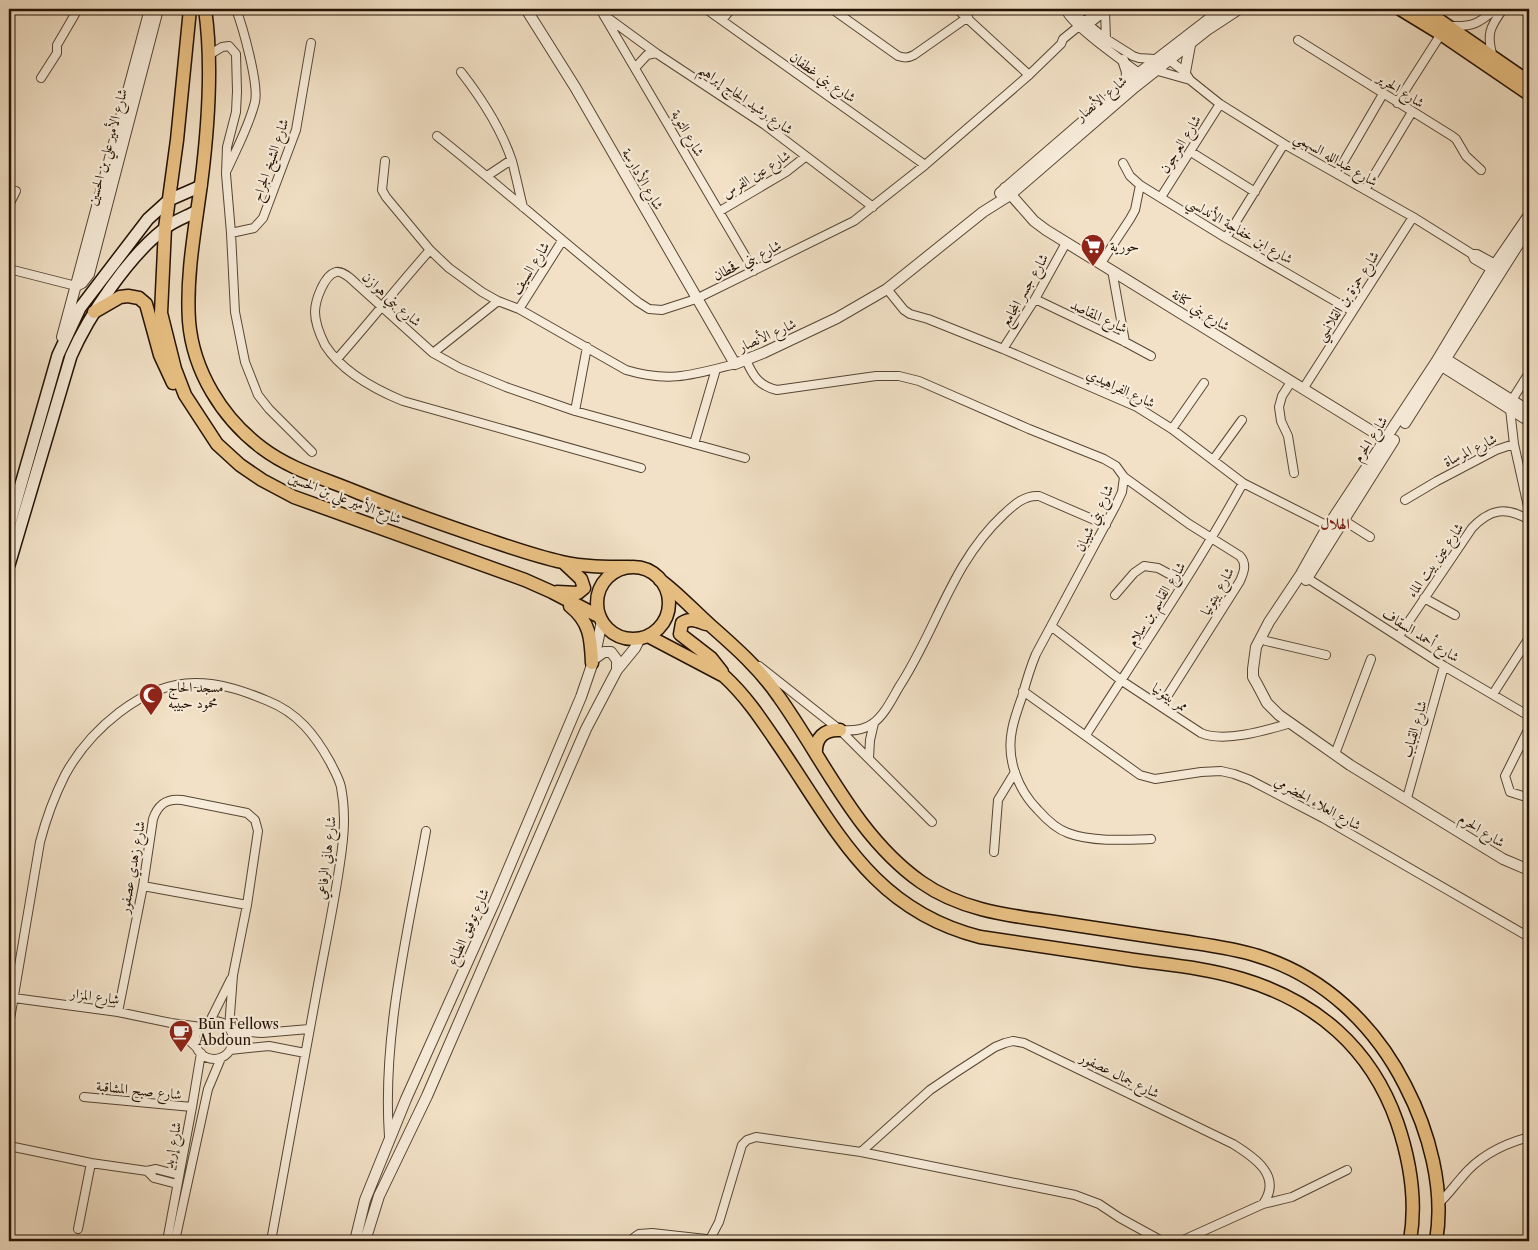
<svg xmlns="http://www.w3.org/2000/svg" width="1538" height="1250" font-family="'Libre Caslon Text',Amiri,serif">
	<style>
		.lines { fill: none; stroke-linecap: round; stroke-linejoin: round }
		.minor-casing { stroke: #574634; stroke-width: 10 }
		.tertiary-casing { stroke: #574634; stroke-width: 12 }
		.secondary-casing { stroke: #231203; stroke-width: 14 }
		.primary-casing { stroke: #231203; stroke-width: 15 }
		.minor { stroke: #f7ecda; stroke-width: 8 }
		.tertiary { stroke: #f7ecda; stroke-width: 10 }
		.secondary { stroke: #f7ecda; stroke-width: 11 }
		.primary { stroke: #e9c083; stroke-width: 12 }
		.labels { text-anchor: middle; stroke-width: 4.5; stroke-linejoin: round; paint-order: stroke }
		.street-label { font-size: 14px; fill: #231203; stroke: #f7ecda }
		.poi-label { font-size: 14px; fill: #231203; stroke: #f7ecda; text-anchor: start }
		.neighbourhood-label { font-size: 15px; font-weight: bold; fill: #7a1f14; stroke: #f7ecda }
	</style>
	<rect width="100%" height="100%" fill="#f2e1c6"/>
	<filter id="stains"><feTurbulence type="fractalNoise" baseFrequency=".004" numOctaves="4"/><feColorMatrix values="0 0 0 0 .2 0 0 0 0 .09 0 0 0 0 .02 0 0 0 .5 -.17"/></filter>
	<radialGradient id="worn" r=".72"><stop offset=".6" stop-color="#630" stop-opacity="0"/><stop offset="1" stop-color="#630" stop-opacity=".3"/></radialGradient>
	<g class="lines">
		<defs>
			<path id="minor" d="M600 9 754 271
				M706 9 925 165
				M832 9 898 56C905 58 908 58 914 55L968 17
				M957 9 1029 75
				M1065 9C1071 25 1123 61 1139 73L1158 71 1190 80
				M1069 9 1106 39 1133 56 1139 58 1169 60 1185 72 1190 80 1220 104 1284 144 1413 217 1472 254H1477L1499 266
				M1105 11 1106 39
				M604 15 656 53 765 125 873 207
				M722 20 731 9
				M1093 21 1108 9
				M1451 26C1473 27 1479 23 1496 9
				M1298 40 1452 136 1456 139 1466 156 1481 170
				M209 55 222 47 229 46 236 54 237 91 236 112 227 147 226 174 231 233 235 312 245 362 258 395 269 409 312 452
				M1493 57C1486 34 1490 27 1503 9
				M635 68 647 55 656 53
				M461 72C482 99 501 128 512 161 516 176 519 191 523 207
				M41 78 57 53V45L78 9
				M1397 103 1441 34
				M437 136C505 190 570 248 638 302L649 309 662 310 696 299 854 221 925 165 1029 75 1061 44 1063 39 1100 9
				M1191 152 1255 192
				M385 161 382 190 386 197 430 250 449 268 482 292 498 301 519 309 626 370C670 383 692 375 735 364
				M1123 163 1130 176 1140 185 1226 238 1352 311
				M227 170C237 148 249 126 255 102 259 84 243 28 236 9
				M1337 173 1383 94
				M487 176 511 160
				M1365 190 1412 112
				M1161 197 1220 104
				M9 205 16 191
				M720 211 786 172 805 157
				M231 233 254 228 263 218 296 130 311 43
				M1226 238 1284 144
				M1472 254 1474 259 1496 272
				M1101 263 1130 219 1135 210 1140 185
				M9 269 76 286
				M1112 270 1125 342
				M887 289 904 310 910 314 928 319 1003 349 1137 407 1172 429 1243 483 1332 528
				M1035 299 1125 342 1151 356
				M519 309 562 241
				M1003 349 1035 299 1066 243
				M433 353 498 301
				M337 359C369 323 398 286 430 250
				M746 360C753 376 759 386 777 390L876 376H899L919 381 1029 429 1104 459 1116 466 1124 477 1122 492 1116 505 1036 654C1030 668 1026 682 1022 697 1018 708 1014 719 1012 730 1006 759 1018 790 1038 810 1046 819 1056 829 1068 833 1091 842 1126 840 1151 839
				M1291 382 1282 396 1279 407 1281 421 1288 436 1294 473
				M1303 389 1413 217
				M575 411 587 347
				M1172 429 1204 383
				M694 444 716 369
				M1514 444 1510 409 1512 400 1529 373
				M1213 460 1242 420
				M641 468 403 401C374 389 342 372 325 345 320 335 315 323 315 312 315 301 324 275 336 272 341 271 346 275 350 278L433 353 460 368 506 387 575 411 745 458
				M1124 477 1189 524 1240 556C1247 564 1244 572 1240 581L1161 706
				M1405 500 1437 481 1496 450 1514 444 1529 511
				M1340 518 1370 537
				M1304 576 1444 666 1529 716
				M1115 595 1134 573 1144 566 1158 568 1184 582
				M1424 598 1455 615
				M1051 626 1122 681 1201 733C1224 743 1267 730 1291 723
				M1399 636 1472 528C1490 509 1506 506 1529 520
				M1266 641 1326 655
				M759 666 840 730 932 822
				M1023 691 1140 775 1155 779 1201 772 1221 771 1234 774 1250 780 1323 818 1529 937
				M1493 694 1529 638
				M1529 728 1505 776 1510 792 1529 798
				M840 730C851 731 862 731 872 724 884 716 892 699 899 687 937 629 951 564 1003 515 1014 505 1024 495 1039 496L1106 525
				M1086 735C1139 652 1195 570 1243 483
				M1335 754 1371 659
				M869 758 870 740 874 723
				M1407 798 1444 666
				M994 852 998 800 1015 772
				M143 886 247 905
				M14 998 118 1012 171 1023 201 1027
				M118 1012 143 886 153 819C158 804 167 798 182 800L247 813 255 820 258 831 247 905 233 975 229 1028
				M210 1021 231 979
				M195 1040a19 19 0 1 1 38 0a19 19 0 1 1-38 0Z
				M171 1023 197 1048
				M9 1025 40 842C46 819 54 797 65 775 89 731 142 683 195 683 221 683 244 691 268 701 298 713 315 735 330 762 334 770 339 778 341 787 347 818 343 845 338 876 332 914 324 952 317 990 301 1074 286 1158 271 1241
				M231 1031 262 1033 309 1029
				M230 1050 269 1046 305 1053
				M84 1097 192 1107
				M389 1137C382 1034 408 932 426 831
				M9 1146 91 1163 147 1171 156 1169 179 1175
				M861 1152 930 1090 955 1073 995 1047 1005 1043 1013 1041 1024 1043 1233 1144C1254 1157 1283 1176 1263 1204L1181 1241
				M147 1171 154 1178 177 1184
				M1263 1204 1292 1197 1347 1170
				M1438 1204C1447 1196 1454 1186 1462 1177 1479 1156 1503 1144 1529 1137
				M78 1229 91 1163
				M167 1241 192 1107 201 1053
				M175 1241 208 1089 221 1058
				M629 1241 639 1234 652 1233 724 1241
				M709 1241 719 1222 742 1145 747 1140 756 1137 861 1152 1075 1195 1099 1204 1120 1218 1162 1241"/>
			<path id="tertiary" d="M526 9 575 87 735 364 763 353 837 318 887 289 983 212 1010 195 1135 87 1207 30 1239 9
				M1123 60 1127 72 1126 84
				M1185 72 1190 45
				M1005 188 1034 221 1046 230 1391 443
				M1000 193 1139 73 1222 9
				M1529 215 1492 269 1436 362 1328 526 1301 574 1269 622 1256 647 1253 669V677L1257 684 1267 703 1279 715 1350 765 1503 859 1529 870
				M76 286 82 283 89 274 158 9
				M62 337 150 9
				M1441 356 1529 411
				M1437 363 1529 421
				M1405 423 1528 229
				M1306 580 1394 440
				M594 659 604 652H611L617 660V670
				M355 1241 365 1200 406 1099 494 903 581 697 594 659 602 621
				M365 1241 379 1196 427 1096 586 729 617 670 635 648 640 638"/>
			<path id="secondary" d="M9 526 58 355 80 308 148 219 169 200 201 186
				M9 565 71 356C89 315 128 257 164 229 173 221 186 217 197 211"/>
			<path id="primary" d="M190 9 177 140 165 228 161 313 175 369 185 395 217 444 240 465 262 480 294 497 525 580 552 592 600 617
				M205 9C213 64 208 129 201 184 195 229 186 276 189 321 193 371 222 418 262 448 291 470 326 479 359 493 399 509 439 523 480 537 507 546 534 556 562 562 584 567 607 567 630 567
				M1400 9 1441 34 1529 94
				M1423 9 1529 82
				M94 312 120 297 128 296 139 298 146 304 160 355 173 383
				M597 603a36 36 0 1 1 72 0a36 36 0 1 1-72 0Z
				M660 580C678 593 693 610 710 625 735 647 760 669 779 697 824 760 856 836 921 882 959 909 1004 915 1048 921 1092 928 1137 934 1181 941 1207 945 1233 948 1258 956 1323 976 1374 1024 1405 1085 1429 1131 1445 1189 1436 1241
				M557 592 578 593 584 588 581 579 564 563
				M570 606C590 622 591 638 592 663
				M706 624C697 621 691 617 682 623L680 634 711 658 722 672
				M648 636 724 676C747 697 763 722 780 747 837 831 873 910 980 937 1032 945 1083 952 1134 960 1170 965 1207 968 1242 979 1316 1001 1371 1048 1397 1122 1410 1160 1417 1201 1410 1241
				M816 754C815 738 824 729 840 730"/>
		</defs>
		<use href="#minor" class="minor-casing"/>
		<use href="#tertiary" class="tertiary-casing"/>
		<use href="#secondary" class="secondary-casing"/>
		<use href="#primary" class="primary-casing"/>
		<use href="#minor" class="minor"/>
		<use href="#tertiary" class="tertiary"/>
		<use href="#secondary" class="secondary"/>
		<use href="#primary" class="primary"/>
	</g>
	<defs>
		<symbol id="supermarket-pin" viewBox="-11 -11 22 30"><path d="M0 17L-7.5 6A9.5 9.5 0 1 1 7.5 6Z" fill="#8f2418" stroke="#f7ecda"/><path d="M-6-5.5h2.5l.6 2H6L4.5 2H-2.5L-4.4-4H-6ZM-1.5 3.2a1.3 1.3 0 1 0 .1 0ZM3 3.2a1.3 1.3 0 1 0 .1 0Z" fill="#fff"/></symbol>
		<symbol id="mosque-pin" viewBox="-11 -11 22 30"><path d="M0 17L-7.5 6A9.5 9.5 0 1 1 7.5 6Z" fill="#8f2418" stroke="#f7ecda"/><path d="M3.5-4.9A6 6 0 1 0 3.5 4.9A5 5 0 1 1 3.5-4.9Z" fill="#fff"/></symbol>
		<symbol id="cafe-pin" viewBox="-11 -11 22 30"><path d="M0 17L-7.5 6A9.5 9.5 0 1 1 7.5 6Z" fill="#8f2418" stroke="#f7ecda"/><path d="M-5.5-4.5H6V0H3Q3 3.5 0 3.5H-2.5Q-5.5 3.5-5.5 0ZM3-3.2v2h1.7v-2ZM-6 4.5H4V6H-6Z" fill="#fff"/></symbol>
	</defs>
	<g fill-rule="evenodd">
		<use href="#supermarket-pin" x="1079" y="232" width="28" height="38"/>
		<use href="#mosque-pin" x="137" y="681" width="28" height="38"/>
		<use href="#cafe-pin" x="167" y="1018" width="28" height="38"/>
	</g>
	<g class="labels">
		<g class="street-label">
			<text transform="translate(823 77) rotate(35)" y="5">شارع بني غطفان</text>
			<text transform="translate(1401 90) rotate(32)" y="5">شارع الحرير</text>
			<text transform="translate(1101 98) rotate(-40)" y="5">شارع الأنصار</text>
			<text transform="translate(746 99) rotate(35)" y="5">شارع رشيد الحاج إبراهيم</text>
			<text transform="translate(688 133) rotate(60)" y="5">شارع التوبة</text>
			<text transform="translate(1180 144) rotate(-58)" y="5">شارع العرجون</text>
			<text transform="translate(107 147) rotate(-75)" y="5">شارع الأمير علي بن الحسين</text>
			<text transform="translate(1336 159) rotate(30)" y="5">شارع عبدالله السهمي</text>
			<text transform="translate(270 160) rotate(-71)" y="5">شارع الشيخ الجراح</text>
			<text transform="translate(756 174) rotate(-32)" y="5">شارع عين الفرس</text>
			<text transform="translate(643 179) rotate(60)" y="5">شارع الأدارسة</text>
			<text transform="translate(1240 230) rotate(30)" y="5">شارع ابن خفاجة الأندلسي</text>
			<text transform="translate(747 260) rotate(-26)" y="5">شارع بني قحطان</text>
			<text transform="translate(530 268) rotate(-58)" y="5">شارع السيف</text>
			<text transform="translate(1024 290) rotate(-60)" y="5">شارع جسر المجامع</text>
			<text transform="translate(1347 296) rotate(-57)" y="5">شارع حمزة بن القلانسي</text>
			<text transform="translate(392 299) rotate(42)" y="5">شارع بني هوازن</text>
			<text transform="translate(1201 310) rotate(32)" y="5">شارع بني كنانة</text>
			<text transform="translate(1099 316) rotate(25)" y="5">شارع المقاصد</text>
			<text transform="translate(767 335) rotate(-24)" y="5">شارع الأنصار</text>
			<text transform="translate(1121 388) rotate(25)" y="5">شارع الفراهيدي</text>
			<text transform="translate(1370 439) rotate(-57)" y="5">شارع الحرم</text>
			<text transform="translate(1470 450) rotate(-26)" y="5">شارع المرساة</text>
			<text transform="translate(345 498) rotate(21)" y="5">شارع الأمير علي بن الحسين</text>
			<text transform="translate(1094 518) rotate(-65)" y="5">شارع بني شيبان</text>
			<text transform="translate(1435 560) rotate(-55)" y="5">شارع عين بيت الماء</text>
			<text transform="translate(1217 591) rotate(-60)" y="5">شارع بيتونيا</text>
			<text transform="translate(1156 604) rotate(-58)" y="5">شارع القاسم بن سلام</text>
			<text transform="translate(1421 635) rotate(32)" y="5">شارع أحمد السقاف</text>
			<text transform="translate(1170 697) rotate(34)" y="5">ممر بيتونيا</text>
			<text transform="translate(1414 729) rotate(-74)" y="5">شارع القباب</text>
			<text transform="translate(1318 803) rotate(29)" y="5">شارع العلاء الحضرمي</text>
			<text transform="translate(1482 830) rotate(32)" y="5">شارع الحرم</text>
			<text transform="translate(326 858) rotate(-83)" y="5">شارع هاني الرفاعي</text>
			<text transform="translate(132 867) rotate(-80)" y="5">شارع زهدي عصفور</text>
			<text transform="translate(468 927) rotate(-66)" y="5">شارع توفيق الطباع</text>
			<text transform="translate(95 996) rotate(8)" y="5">شارع المزار</text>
			<text transform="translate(1120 1075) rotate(26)" y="5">شارع جمال عصفور</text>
			<text transform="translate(139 1090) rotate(6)" y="5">شارع صبح المشاقبة</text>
			<text transform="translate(172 1145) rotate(-79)" y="5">شارع إربد</text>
		</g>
		<g class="poi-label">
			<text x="1110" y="251">حورية</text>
			<text x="168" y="692">مسجد الحاج<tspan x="168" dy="16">محمود حبيبه</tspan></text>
			<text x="198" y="1029">Būn Fellows<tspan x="198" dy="16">Abdoun</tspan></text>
		</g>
		<g class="neighbourhood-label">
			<text x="1335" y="529">الهلال</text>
		</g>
	</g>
	<rect width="1538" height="1250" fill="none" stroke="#f2e1c6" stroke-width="30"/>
	<rect x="10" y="10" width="1518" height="1230" fill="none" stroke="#231203" stroke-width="2.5"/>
	<rect x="15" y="15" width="1508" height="1220" fill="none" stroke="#231203"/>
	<rect width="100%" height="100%" filter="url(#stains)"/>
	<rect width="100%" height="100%" fill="url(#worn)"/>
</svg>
